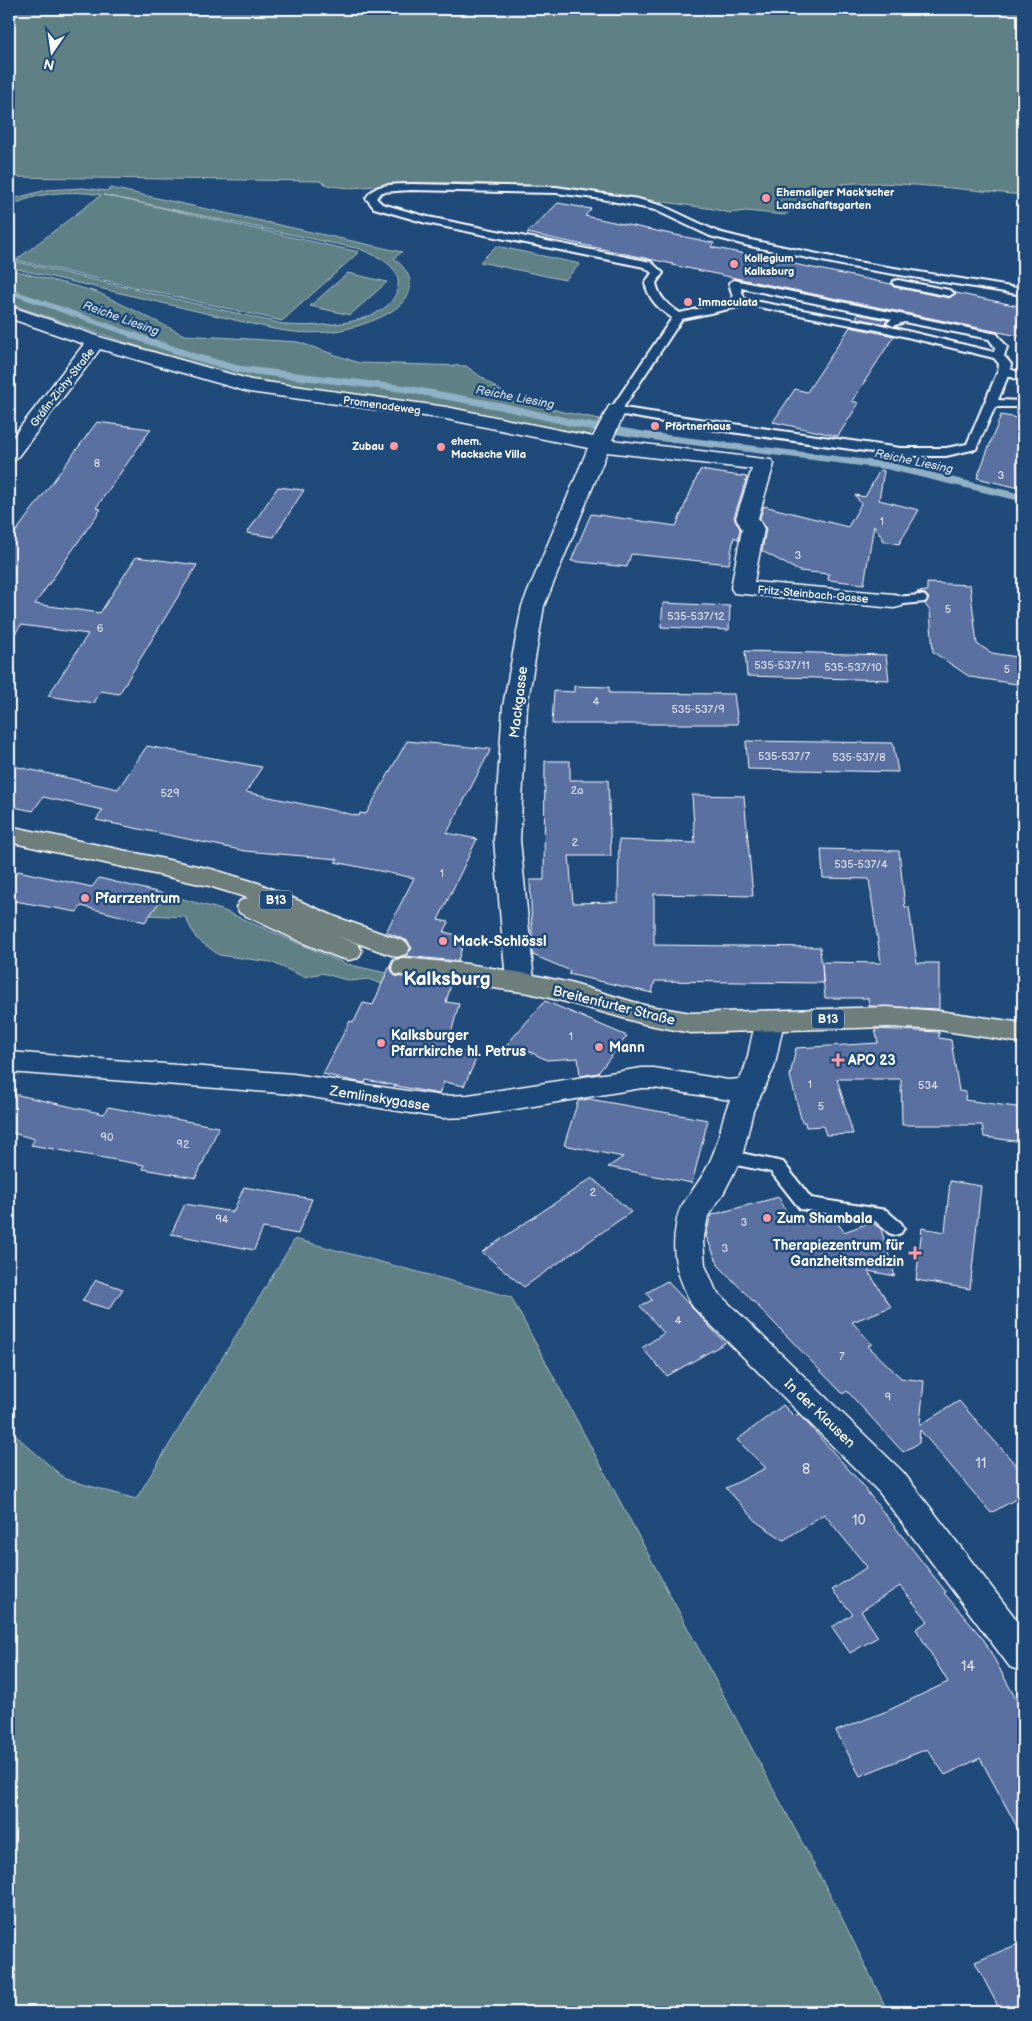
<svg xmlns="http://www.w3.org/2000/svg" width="1032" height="2021" font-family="'Balsamiq Sans',sans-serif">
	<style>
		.green { fill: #5e8084; stroke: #aec0c2 }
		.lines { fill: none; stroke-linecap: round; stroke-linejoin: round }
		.stream-far1 { stroke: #8fb0c5; stroke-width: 5.5 }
		.stream { stroke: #8fb0c5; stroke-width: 7 }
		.building { fill: #5a6fa0; stroke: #fff }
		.lane-casing { stroke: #fff; stroke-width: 4 }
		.street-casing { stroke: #fff; stroke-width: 3 }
		.primary-casing { stroke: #fff; stroke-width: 3 }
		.lane { fill: #1f4a7a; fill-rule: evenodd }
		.street { fill: #1f4a7a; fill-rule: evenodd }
		.primary { fill: #6d7e7c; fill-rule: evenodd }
		.poi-dot { fill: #ff9aa2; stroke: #1f4a7a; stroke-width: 2 }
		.labels { text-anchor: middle; stroke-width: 5; stroke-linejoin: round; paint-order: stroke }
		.far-poi-label { font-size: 11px; font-weight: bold; fill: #fff; stroke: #1f4a7a; text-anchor: start }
		.far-street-label { font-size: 11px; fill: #fff; stroke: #1f4a7a }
		.number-label { font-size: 11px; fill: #d6dbe7 }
		.far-water-label { font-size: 12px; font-style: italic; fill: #d0dee7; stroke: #1f4a7a }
		.shield { fill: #1f4a7a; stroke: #bcc9d7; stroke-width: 1 }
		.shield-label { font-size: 12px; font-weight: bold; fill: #fff }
		.street-label { font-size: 14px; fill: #fff; stroke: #1f4a7a }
		.poi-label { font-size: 14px; font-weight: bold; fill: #fff; stroke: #1f4a7a; text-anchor: start }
		.near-number-label { font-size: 14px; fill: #d6dbe7 }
		.district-label { font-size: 19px; font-weight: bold; fill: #fff; stroke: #1f4a7a }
	</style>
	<rect width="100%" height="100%" fill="#1f4a7a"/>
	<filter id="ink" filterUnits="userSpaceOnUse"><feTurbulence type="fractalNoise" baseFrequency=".02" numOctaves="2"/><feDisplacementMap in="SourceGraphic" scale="10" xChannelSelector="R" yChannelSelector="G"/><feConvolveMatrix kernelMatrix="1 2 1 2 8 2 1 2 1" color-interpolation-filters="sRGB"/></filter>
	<g filter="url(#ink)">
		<path class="green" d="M9 9H1023V195C996 193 850 175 834 187 830 190 829 195 824 198 815 202 802 198 795 205 790 209 790 213 784 215L746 211 730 213 713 209 637 198 557 189 471 183H417L350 188 330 186 319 181 9 177Z
			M83 188 106 191 111 188 402 252 394 258C446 302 361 329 327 332 307 334 288 332 269 328L9 267V260L287 325C317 327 393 326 398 286 401 265 376 256 360 249L104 195 359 252 282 321 16 260 101 195C73 190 35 192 9 207V200L46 190Z
			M496 246 580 264 565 280 480 262Z
			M9 269 97 292 184 335 298 342 359 363 466 366 509 397 563 412 600 419 590 435 449 408 235 378 9 304Z
			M348 273 387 282 350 315 310 306Z
			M165 894 222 910 346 964 386 973 382 984 368 979 350 981 322 973 304 977 271 962 219 955 196 938 185 917 149 915Z
			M295 1239 511 1297 837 1908 888 2012H9V1432L13 1433 65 1479 136 1499Z"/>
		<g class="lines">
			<path class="stream-far1" d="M9 291 136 336"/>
			<path class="stream" d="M132 335 192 356 238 369 407 389 500 406 582 425 656 437 889 466 1023 498"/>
		</g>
		<path class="building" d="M558 203 591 209 585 216 714 243 711 247 891 284 894 287 949 298 956 293 1023 307V337L672 265 673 264 527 233Z
			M858 314 888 320 885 324 856 318Z
			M850 327 894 336 852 401 859 403 838 436 773 422 795 389 807 392Z
			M1001 415 1023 419V489L977 478Z
			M97 422 151 429 96 508 101 509 35 604 100 613 136 557 197 565 119 694 101 691 94 703 48 696 88 634 21 625 9 642V541Z
			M700 470 747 477 734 517 740 529 738 539 734 537 729 564 631 554 627 567 571 561 591 514 676 526Z
			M880 470 884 471 879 500 919 510 899 544 884 541 874 525 864 584 828 580 829 574 799 571 762 551 766 529 760 518 764 506 848 527 861 504 855 495 865 497Z
			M278 487 304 490 274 537 247 533Z
			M927 583 970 585 977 644 992 653 1023 658V685L970 677 933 652 930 611 925 604 929 598 925 594 917 592 927 591Z
			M663 603 730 606 729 630 661 627Z
			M745 651 886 655 889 680 747 676Z
			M574 686 609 687V693L734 694 738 724H552L554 691 574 692Z
			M407 741 491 749 447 833 477 839 438 920 449 922 444 932 465 937 458 961 405 956 412 949 408 941 386 932 414 878 335 862 338 859 245 851 96 820 103 810 43 797 33 811 9 806V765L118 789 147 746 262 767 246 792 359 816 360 813 366 814Z
			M746 741 893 743 898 772 748 769Z
			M545 761H570V780H608L611 856H569L573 903 618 902 619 840 695 843 692 795 744 796 753 896 654 894V945L820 947 821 962 881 963 869 879 823 878 821 849 899 851 905 907H909L917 963H939V1009L869 1006 868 998H825L822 964 823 983 655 981 652 993 568 974 571 971 533 955 530 880H544Z
			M18 871 92 887 99 878 165 894 145 922 81 906 77 912 9 900V884Z
			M393 958 390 968 395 976 451 984 446 1002 459 1004 447 1048 478 1055 464 1086 444 1082 439 1094 366 1080 365 1083 353 1081 323 1074 350 1021 354 1022 363 1003 373 1005Z
			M545 1001 627 1036 598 1073 580 1076 578 1058 547 1060 528 1051 502 1050Z
			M875 1029 939 1032V1038L951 1040 959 1091 966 1092 965 1100 1023 1108V1142L984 1137 982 1125H902L901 1079H837L853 1134 826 1135 823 1126 806 1127 805 1122H802L790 1076 796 1048 878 1043Z
			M9 1093 104 1114 108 1107 219 1127 196 1178 143 1169 144 1165 31 1145 35 1139 9 1132Z
			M589 1099 708 1120 692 1183 608 1167 623 1157 564 1145 578 1101Z
			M592 1178 631 1212 524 1287 482 1252Z
			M950 1181 981 1186 970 1289 916 1280 922 1228 945 1232Z
			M244 1187 312 1199 298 1234 263 1228 254 1250 171 1234 185 1204 233 1212Z
			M779 1197 792 1224 819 1214 833 1216 844 1232 871 1222 881 1229 895 1276 868 1271 891 1307 852 1322 872 1344 868 1346 901 1378 924 1381 920 1425 959 1401 1023 1473V1495L991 1513 920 1430 919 1443 903 1452 847 1391 843 1394 719 1266 706 1236 711 1215Z
			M96 1280 123 1289 109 1309 82 1301Z
			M667 1281 725 1343 667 1376 642 1348 664 1333 640 1306 652 1300 646 1293Z
			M783 1405 794 1416 798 1414 808 1424 858 1480 946 1592 944 1593 984 1640 1023 1712V1838L980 1758 945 1775 927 1749 860 1776 836 1731 887 1711 948 1682 916 1629 928 1621 900 1586 861 1611 878 1637 850 1653 832 1627 853 1614 832 1590 867 1567 824 1514 784 1540 758 1523 726 1488 766 1468 737 1440Z
			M1023 1942V2008L1010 2012H1001L975 1962Z"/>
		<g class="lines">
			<defs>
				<path id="lane" d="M411 184 556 187 638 199 663 206 718 232 746 239 851 261 1023 289V295L851 267 745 245 710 236 655 210 602 199 556 193 411 190 382 192 376 198 382 204 428 217 651 262 663 273 656 283C659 298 668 305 680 313L728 302 733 297 729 283 734 280 997 334 1007 347 1004 356 1011 364 1010 369 1023 374V381L1008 376 998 400 1023 401V407H995L976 449 946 456H900L674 424 612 413 610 410 672 318C658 308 649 300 645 283L652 273 644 267 426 223 374 208 366 198C376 182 393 185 411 184ZM741 288 892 319 887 323 893 326 904 322 989 339 995 347 994 352 882 325 744 299ZM748 305 882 331 994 358 999 364 998 371 967 444 946 448H900L623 408 682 319Z
					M898 280 949 290 954 293 949 296 894 285 893 283 894 281Z
					M920 595 925 596 927 599 925 602 894 605 887 601 894 597Z
					M727 1150 783 1162 811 1198 886 1210 901 1223 904 1228 901 1233 895 1235 889 1233 875 1221 800 1209 771 1172 721 1162 718 1157 721 1152Z"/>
				<path id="street" d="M9 306 103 338 251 380 446 407 593 437 609 406 616 404 623 406 626 410 612 440 771 460 774 464 758 518 764 529 754 582 894 594 902 596 905 601 902 606 894 608 734 593 731 588 742 529 736 518 752 469 607 452 544 606 527 706 520 840 534 981 530 988 520 990 510 988 506 981 494 840 503 706 522 606 588 448 446 419 249 392 100 349 16 459 9 461V442L84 344 9 318Z
					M770 1011 780 1014 784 1021 774 1068 753 1111 742 1157 723 1194 708 1216 703 1242 705 1265 716 1291 903 1472 1023 1628V1672L1010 1667 879 1492 693 1307C679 1279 670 1258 676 1226 677 1218 678 1211 683 1204 693 1189 704 1176 711 1159 720 1140 721 1119 730 1100L654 1088H642L468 1117 442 1118 293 1094 9 1072V1052L293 1074 442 1096 468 1095 642 1068H654L728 1080 740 1079C751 1059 749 1034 760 1014Z"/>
				<path id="primary" d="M9 826 211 869 258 883 336 917 406 942 410 948 406 954 397 957 337 936 358 944 362 951 358 958 349 960 340 958 301 942 240 913 236 907 240 901 248 898 209 886 9 842Z
					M405 958 467 964 529 974 570 983 644 1005 691 1013 888 1007 939 1011 1023 1023V1043L939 1030 888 1027 691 1033 644 1024 570 1003 529 993 395 974 392 967 395 960Z"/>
			</defs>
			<use href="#lane" class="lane-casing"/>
			<use href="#street" class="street-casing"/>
			<use href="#primary" class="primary-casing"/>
			<use href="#lane" class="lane"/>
			<use href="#street" class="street"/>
			<use href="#primary" class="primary"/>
		</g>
	</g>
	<g class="poi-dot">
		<circle cx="766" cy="198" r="5"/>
		<circle cx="734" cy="264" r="5"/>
		<circle cx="688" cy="302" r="5"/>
		<circle cx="655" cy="426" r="5"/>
		<circle cx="394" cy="446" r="5"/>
		<circle cx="441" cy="447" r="5"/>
		<circle cx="85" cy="898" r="5"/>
		<circle cx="443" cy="941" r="5"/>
		<circle cx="381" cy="1043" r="5"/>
		<circle cx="599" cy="1047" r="5"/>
		<path d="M835.5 1052.5h5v5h5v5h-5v5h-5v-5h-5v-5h5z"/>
		<circle cx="767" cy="1218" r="5"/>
		<path d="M912.5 1245.5h5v5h5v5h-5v5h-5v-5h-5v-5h5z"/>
	</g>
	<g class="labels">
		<g class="far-poi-label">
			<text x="776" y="196">Ehemaliger Mack'scher<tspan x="776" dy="13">Landschaftsgarten</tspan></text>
			<text x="744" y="262">Kollegium<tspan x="744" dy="13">Kalksburg</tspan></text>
			<text x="698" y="306">Immaculata</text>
			<text x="665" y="430">Pförtnerhaus</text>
			<text x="451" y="445">ehem.<tspan x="451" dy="13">Macksche Villa</tspan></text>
			<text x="384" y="450" text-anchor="end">Zubau</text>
		</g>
		<g class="far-street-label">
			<text transform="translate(62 387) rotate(-52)" y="4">Gräfin-Zichy-Straße</text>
			<text transform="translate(382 405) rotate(8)" y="4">Promenadeweg</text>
			<text transform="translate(813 594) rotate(5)" y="4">Fritz-Steinbach-Gasse</text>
		</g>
		<g class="number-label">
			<text x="97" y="467">8</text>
			<text x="1001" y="479">3</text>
			<text x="882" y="525">1</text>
			<text x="798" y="559">3</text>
			<text x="948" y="613">5</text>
			<text x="696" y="620">535-537/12</text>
			<text x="100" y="632">6</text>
			<text x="782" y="669">535-537/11</text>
			<text x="853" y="671">535-537/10</text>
			<text x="1007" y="673">5</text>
			<text x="596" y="705">4</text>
			<text x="698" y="713">535-537/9</text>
			<text x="784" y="760">535-537/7</text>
			<text x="859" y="761">535-537/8</text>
			<text x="577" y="794">2a</text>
			<text x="170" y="797">529</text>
			<text x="575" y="846">2</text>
			<text x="861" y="868">535-537/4</text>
			<text x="442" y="877">1</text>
			<text x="571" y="1040">1</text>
			<text x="810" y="1088">1</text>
			<text x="928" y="1089">534</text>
			<text x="821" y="1110">5</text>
			<text x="107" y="1141">90</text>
			<text x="183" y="1148">92</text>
			<text x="593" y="1196">2</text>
			<text x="222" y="1223">94</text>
			<text x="744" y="1226">3</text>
			<text x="725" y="1252">3</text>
			<text x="678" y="1324">4</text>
			<text x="842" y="1360">7</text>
			<text x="888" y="1401">9</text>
		</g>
		<g class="far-water-label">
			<text transform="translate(121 318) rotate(20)" y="4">Reiche Liesing</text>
			<text transform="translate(515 397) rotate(11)" y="4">Reiche Liesing</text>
			<text transform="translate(914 461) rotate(12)" y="4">Reiche Liesing</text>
		</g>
		<g class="shield">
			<rect x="260" y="890.5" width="32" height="19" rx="4"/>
			<rect x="812" y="1009.5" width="32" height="19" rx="4"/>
		</g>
		<g class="shield-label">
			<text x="276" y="904">B13</text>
			<text x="828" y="1023">B13</text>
		</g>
		<g class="street-label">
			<text transform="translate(518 702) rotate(-83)" y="5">Mackgasse</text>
			<text transform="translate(614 1005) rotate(14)" y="5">Breitenfurter Straße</text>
			<text transform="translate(380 1098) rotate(9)" y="5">Zemlinskygasse</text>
			<text transform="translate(820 1413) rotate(44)" y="5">In der Klausen</text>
		</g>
		<g class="poi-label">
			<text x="95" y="903">Pfarrzentrum</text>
			<text x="453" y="946">Mack-Schlössl</text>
			<text x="391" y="1040">Kalksburger<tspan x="391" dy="16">Pfarrkirche hl. Petrus</tspan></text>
			<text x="609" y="1052">Mann</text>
			<text x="848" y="1065">APO 23</text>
			<text x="777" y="1223">Zum Shambala</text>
			<text x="904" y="1250" text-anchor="end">Therapiezentrum für<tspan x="904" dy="16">Ganzheitsmedizin</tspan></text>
		</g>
		<g class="near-number-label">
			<text x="981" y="1468">11</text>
			<text x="806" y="1474">8</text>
			<text x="859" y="1525">10</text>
			<text x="968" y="1671">14</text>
		</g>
		<g class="district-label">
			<text x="447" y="985">Kalksburg</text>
		</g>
	</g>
	<rect width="1032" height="2021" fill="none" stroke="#1f4a7a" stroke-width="30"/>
	<rect x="15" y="15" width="1002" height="1991" fill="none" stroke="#fff" stroke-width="2" filter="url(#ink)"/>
	<g transform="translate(52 52) rotate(193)" stroke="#1f4a7a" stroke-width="4" paint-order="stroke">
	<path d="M0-4L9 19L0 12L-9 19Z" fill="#ffffff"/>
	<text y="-8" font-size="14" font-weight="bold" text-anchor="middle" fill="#ffffff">N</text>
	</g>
</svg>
